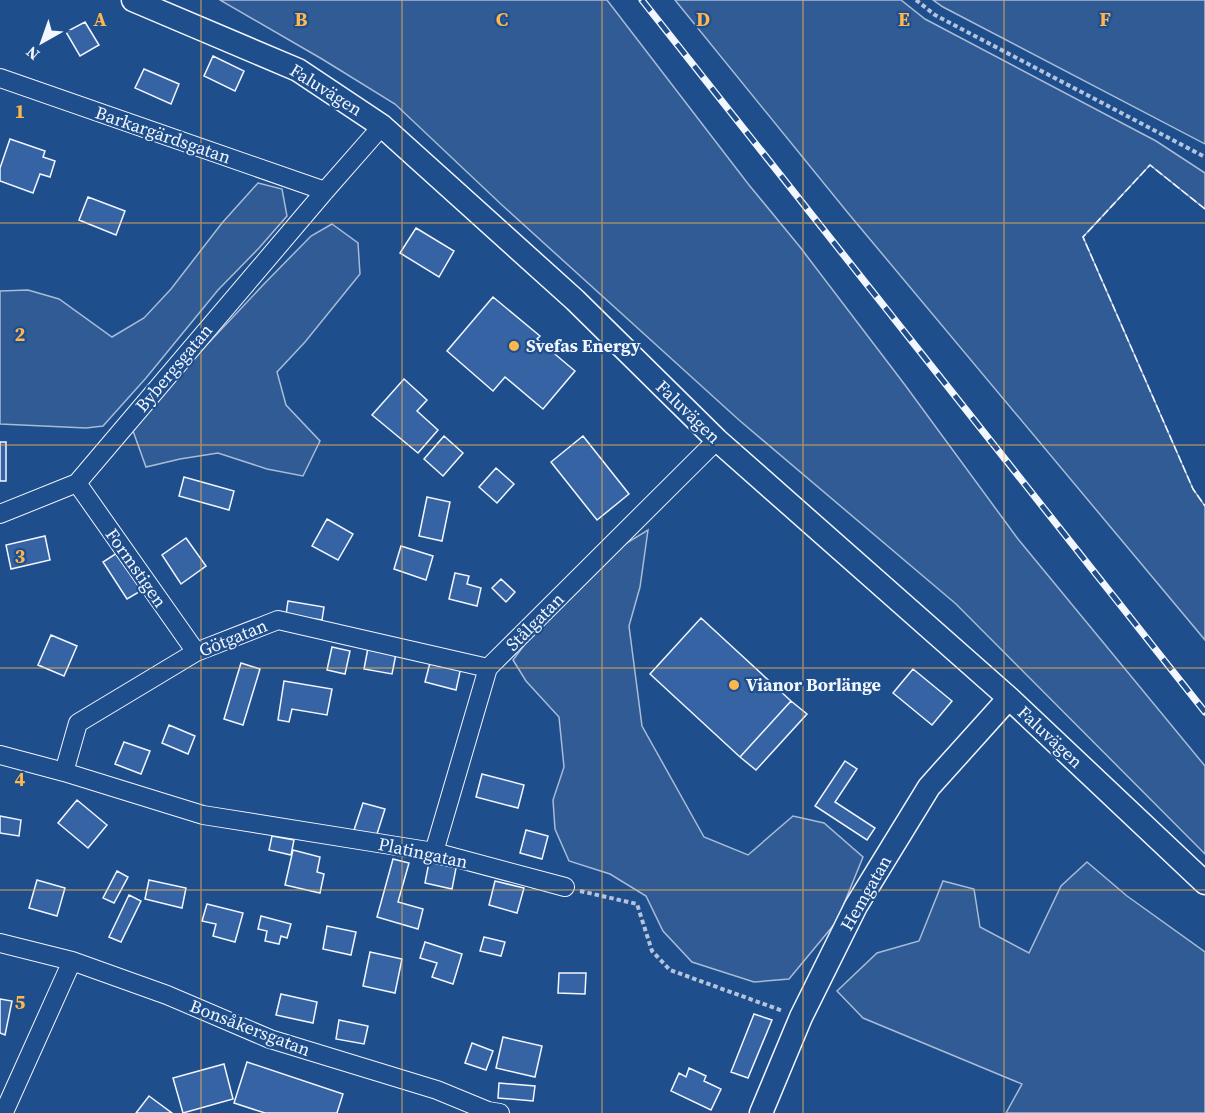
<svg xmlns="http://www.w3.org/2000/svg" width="1205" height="1113" font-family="'Source Serif 4',serif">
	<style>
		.green { fill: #305b95; stroke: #a8bbd7; stroke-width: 1.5 }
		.building { fill: #3563a3; stroke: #f2f6ff; stroke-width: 1.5 }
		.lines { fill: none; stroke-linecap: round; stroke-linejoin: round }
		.minor-casing { stroke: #f2f6ff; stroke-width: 20 }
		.tertiary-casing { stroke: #f2f6ff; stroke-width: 25 }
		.path { stroke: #b3c4dc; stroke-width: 4; stroke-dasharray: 4.5 3; stroke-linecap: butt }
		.minor { stroke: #1f4e8c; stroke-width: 18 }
		.tertiary { stroke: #1f4e8c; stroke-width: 22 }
		.rail-casing { stroke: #f2f6ff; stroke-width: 7 }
		.rail { stroke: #1f4e8c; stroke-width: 4.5; stroke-dasharray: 14; stroke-linecap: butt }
		.fence { stroke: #f2f6ff; stroke-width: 1.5; stroke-dasharray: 8 3; stroke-linecap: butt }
		.grid { fill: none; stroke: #ffb74d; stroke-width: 1.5; stroke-opacity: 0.55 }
		.poi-dot { fill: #ffb74d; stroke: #1f4e8c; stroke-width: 2 }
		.labels { text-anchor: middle; stroke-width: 4.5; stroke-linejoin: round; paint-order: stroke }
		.street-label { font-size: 18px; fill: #f2f6ff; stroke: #1f4e8c }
		.poi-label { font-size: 18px; font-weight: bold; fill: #f2f6ff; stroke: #1f4e8c; text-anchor: start }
		.grid-label { font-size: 20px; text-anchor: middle; font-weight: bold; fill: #ffb74d; stroke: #1f4e8c; stroke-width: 4.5; stroke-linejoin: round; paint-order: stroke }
	</style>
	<rect width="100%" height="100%" fill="#1f4e8c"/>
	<path class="green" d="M220 0H607L749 185 800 247 905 385 1018 539 1205 766V854L956 604 739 420 503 206 395 104 322 59Z
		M675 0H901L925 19 1156 141 1205 173V209L1150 165 1083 237 1193 489 1205 506V640L848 213Z
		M933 0H1205V144L943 7Z
		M258 183 282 189 287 216 259 248 218 290 146 378 103 426 86 428 0 424V291L28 290 59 299 112 337 144 318 171 289 222 223Z
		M332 224 358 243 360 274 305 342 277 372 286 405 320 441 303 476 267 469 218 453 180 459 146 467 133 431 185 368 264 284 311 236Z
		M648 530 640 587 629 626 642 726 704 837 748 855 793 816 824 823 863 857 837 921 789 979 754 982 692 962 663 931 646 896 610 874 569 861 555 829 553 800 564 767 559 717 526 681 513 660 534 632 620 547Z
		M1087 862 1127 896 1205 952V1113H1006L1022 1084 863 1018 837 991 877 953 919 941 943 881 974 889 980 927 1029 953 1061 886Z"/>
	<path class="building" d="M85 22 99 45 80 56 66 32Z
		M213 56 244 71 235 91 204 76Z
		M144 69 179 84 171 104 135 88Z
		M10 139 45 151 43 157 55 161 50 177 40 174 33 193 0 181V168Z
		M88 197 125 211 116 235 79 220Z
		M416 228 454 251 439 277 400 253Z
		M493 297 540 336 537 339 575 371 543 409 505 377 493 391 447 351Z
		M404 379 427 400 417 411 438 430 418 453 372 415Z
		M444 436 463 453 443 476 424 459Z
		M583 436 629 494 597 520 551 462Z
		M0 442H6V481H0Z
		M496 468 514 484 497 503 479 487Z
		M184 477 234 491 229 510 179 496Z
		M427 497 450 502 442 541 419 536Z
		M327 519 353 534 338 560 312 546Z
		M45 536 50 560 11 569 6 545Z
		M186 538 206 566 181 584 162 555Z
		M401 546 433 556 426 580 394 569Z
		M120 551 144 589 127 599 103 562Z
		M455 573 469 576 467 584 481 588 477 606 449 599Z
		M501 579 515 592 506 602 492 588Z
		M288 601 324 607 322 620 286 615Z
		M701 618 791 701 740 757 650 674Z
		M51 635 77 646 64 676 38 665Z
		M332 647 350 651 345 674 327 670Z
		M368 648 396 654 392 674 364 669Z
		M431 659 461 667 456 690 425 682Z
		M241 663 260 669 243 725 224 719Z
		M913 669 952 701 932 725 893 693Z
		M284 681 332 689 327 715 292 709 289 722 278 720Z
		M791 701 807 714 756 770 740 757Z
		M169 725 195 736 188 754 162 743Z
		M124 742 150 751 141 774 115 764Z
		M845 761 857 769 835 802 875 828 867 840 815 806Z
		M482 774 524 785 518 808 476 797Z
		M77 800 107 825 88 848 58 823Z
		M363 803 385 809 376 837 354 830Z
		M0 816 21 820 19 836 0 833Z
		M526 830 548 836 542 859 520 853Z
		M272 836 294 840 291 855 269 850Z
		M293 850 320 857 317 872 324 874 320 893 285 885Z
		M393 859 409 863 398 902 423 909 418 929 377 917Z
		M429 862 456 868 452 889 425 883Z
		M117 871 128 877 114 903 103 898Z
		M37 880 65 888 57 916 29 908Z
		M149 880 186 888 182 908 145 899Z
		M495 881 524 888 517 913 489 905Z
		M129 895 141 901 121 942 109 937Z
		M207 904 243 913 235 942 213 936 216 924 202 921Z
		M261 916 291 924 287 938 281 936 279 944 265 941 267 931 258 929Z
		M327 926 356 932 351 955 323 949Z
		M484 937 505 942 501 956 480 951Z
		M425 942 462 954 453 984 432 977 437 963 420 958Z
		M370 952 402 959 395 993 363 986Z
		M559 973H586L585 994 558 993Z
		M281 994 317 1002 313 1023 276 1015Z
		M0 999 12 1001 5 1035 0 1033Z
		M754 1014 772 1020 748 1078 731 1072Z
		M339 1020 368 1026 364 1044 336 1039Z
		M503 1037 542 1046 535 1077 496 1068Z
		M472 1043 493 1051 486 1070 465 1063Z
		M247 1062 343 1094 337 1113H265L234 1103Z
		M224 1064 233 1099 183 1113 173 1078Z
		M689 1068 706 1076 704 1081 721 1089 711 1110 671 1091 679 1073 686 1077Z
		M499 1083 535 1086 533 1101 498 1098Z
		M149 1096 172 1113H136Z"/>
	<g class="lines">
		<defs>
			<path id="minor" d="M0 78 325 191
				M77 483 196 652
				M0 514 77 483 325 191 382 126
				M0 755 64 772 203 815 434 852 565 887
				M64 772 78 723 196 652 278 620 488 668
				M434 852 488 668 717 440
				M0 943 72 961 167 995 270 1039 437 1090 488 1111 500 1113
				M5 1110 72 961"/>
			<path id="tertiary" d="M133 0 298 70 382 126 575 300 717 440 1009 698 1205 883
				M761 1113 801 1017 856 906 929 787 1009 698"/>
		</defs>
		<use href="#minor" class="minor-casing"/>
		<use href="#tertiary" class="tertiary-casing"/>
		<path class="path" d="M916 0 935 15 1205 157
			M580 891 637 904 652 951 670 970 783 1011"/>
		<use href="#minor" class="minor"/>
		<use href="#tertiary" class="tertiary"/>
		<defs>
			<path id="rail" d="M642 0 1205 712"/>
		</defs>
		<use href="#rail" class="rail-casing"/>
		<use href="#rail" class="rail"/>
		<path class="fence" d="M1205 209 1150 165 1083 237 1193 489 1205 506"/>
	</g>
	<path class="grid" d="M201 0V1113M402 0V1113M602 0V1113M803 0V1113M1004 0V1113M0 223H1205M0 445H1205M0 668H1205M0 890H1205"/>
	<g class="poi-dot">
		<circle cx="514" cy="346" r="6"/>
		<circle cx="734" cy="685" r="6"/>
	</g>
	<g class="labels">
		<g class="street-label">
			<text transform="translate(326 90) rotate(32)" y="6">Faluvägen</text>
			<text transform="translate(163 135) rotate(19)" y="6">Barkargärdsgatan</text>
			<text transform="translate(174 368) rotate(-50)" y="6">Bybergsgatan</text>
			<text transform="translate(688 412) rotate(44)" y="6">Faluvägen</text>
			<text transform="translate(136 568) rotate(55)" y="6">Formstigen</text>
			<text transform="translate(535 622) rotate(-45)" y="6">Stålgatan</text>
			<text transform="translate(233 638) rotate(-22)" y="6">Götgatan</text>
			<text transform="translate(1050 737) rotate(43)" y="6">Faluvägen</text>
			<text transform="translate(423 853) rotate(12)" y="6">Platingatan</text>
			<text transform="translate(866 893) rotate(-60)" y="6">Hemgatan</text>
			<text transform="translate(250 1028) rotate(21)" y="6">Bonsåkersgatan</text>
		</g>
		<g class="poi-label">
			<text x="526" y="352">Svefas Energy</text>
			<text x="746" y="691">Vianor Borlänge</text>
		</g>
	</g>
	<g class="grid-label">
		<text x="100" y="26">A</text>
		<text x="301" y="26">B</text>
		<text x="502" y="26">C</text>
		<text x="703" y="26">D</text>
		<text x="904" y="26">E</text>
		<text x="1105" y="26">F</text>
		<text x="20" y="118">1</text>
		<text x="20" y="341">2</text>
		<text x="20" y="563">3</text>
		<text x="20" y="786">4</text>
		<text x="20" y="1009">5</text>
	</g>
	<g transform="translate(42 42) rotate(220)" stroke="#1f4e8c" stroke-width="4.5" paint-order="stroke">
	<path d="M0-4.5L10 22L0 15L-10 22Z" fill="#f2f6ff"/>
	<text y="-9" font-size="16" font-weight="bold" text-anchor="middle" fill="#f2f6ff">N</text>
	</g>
</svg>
